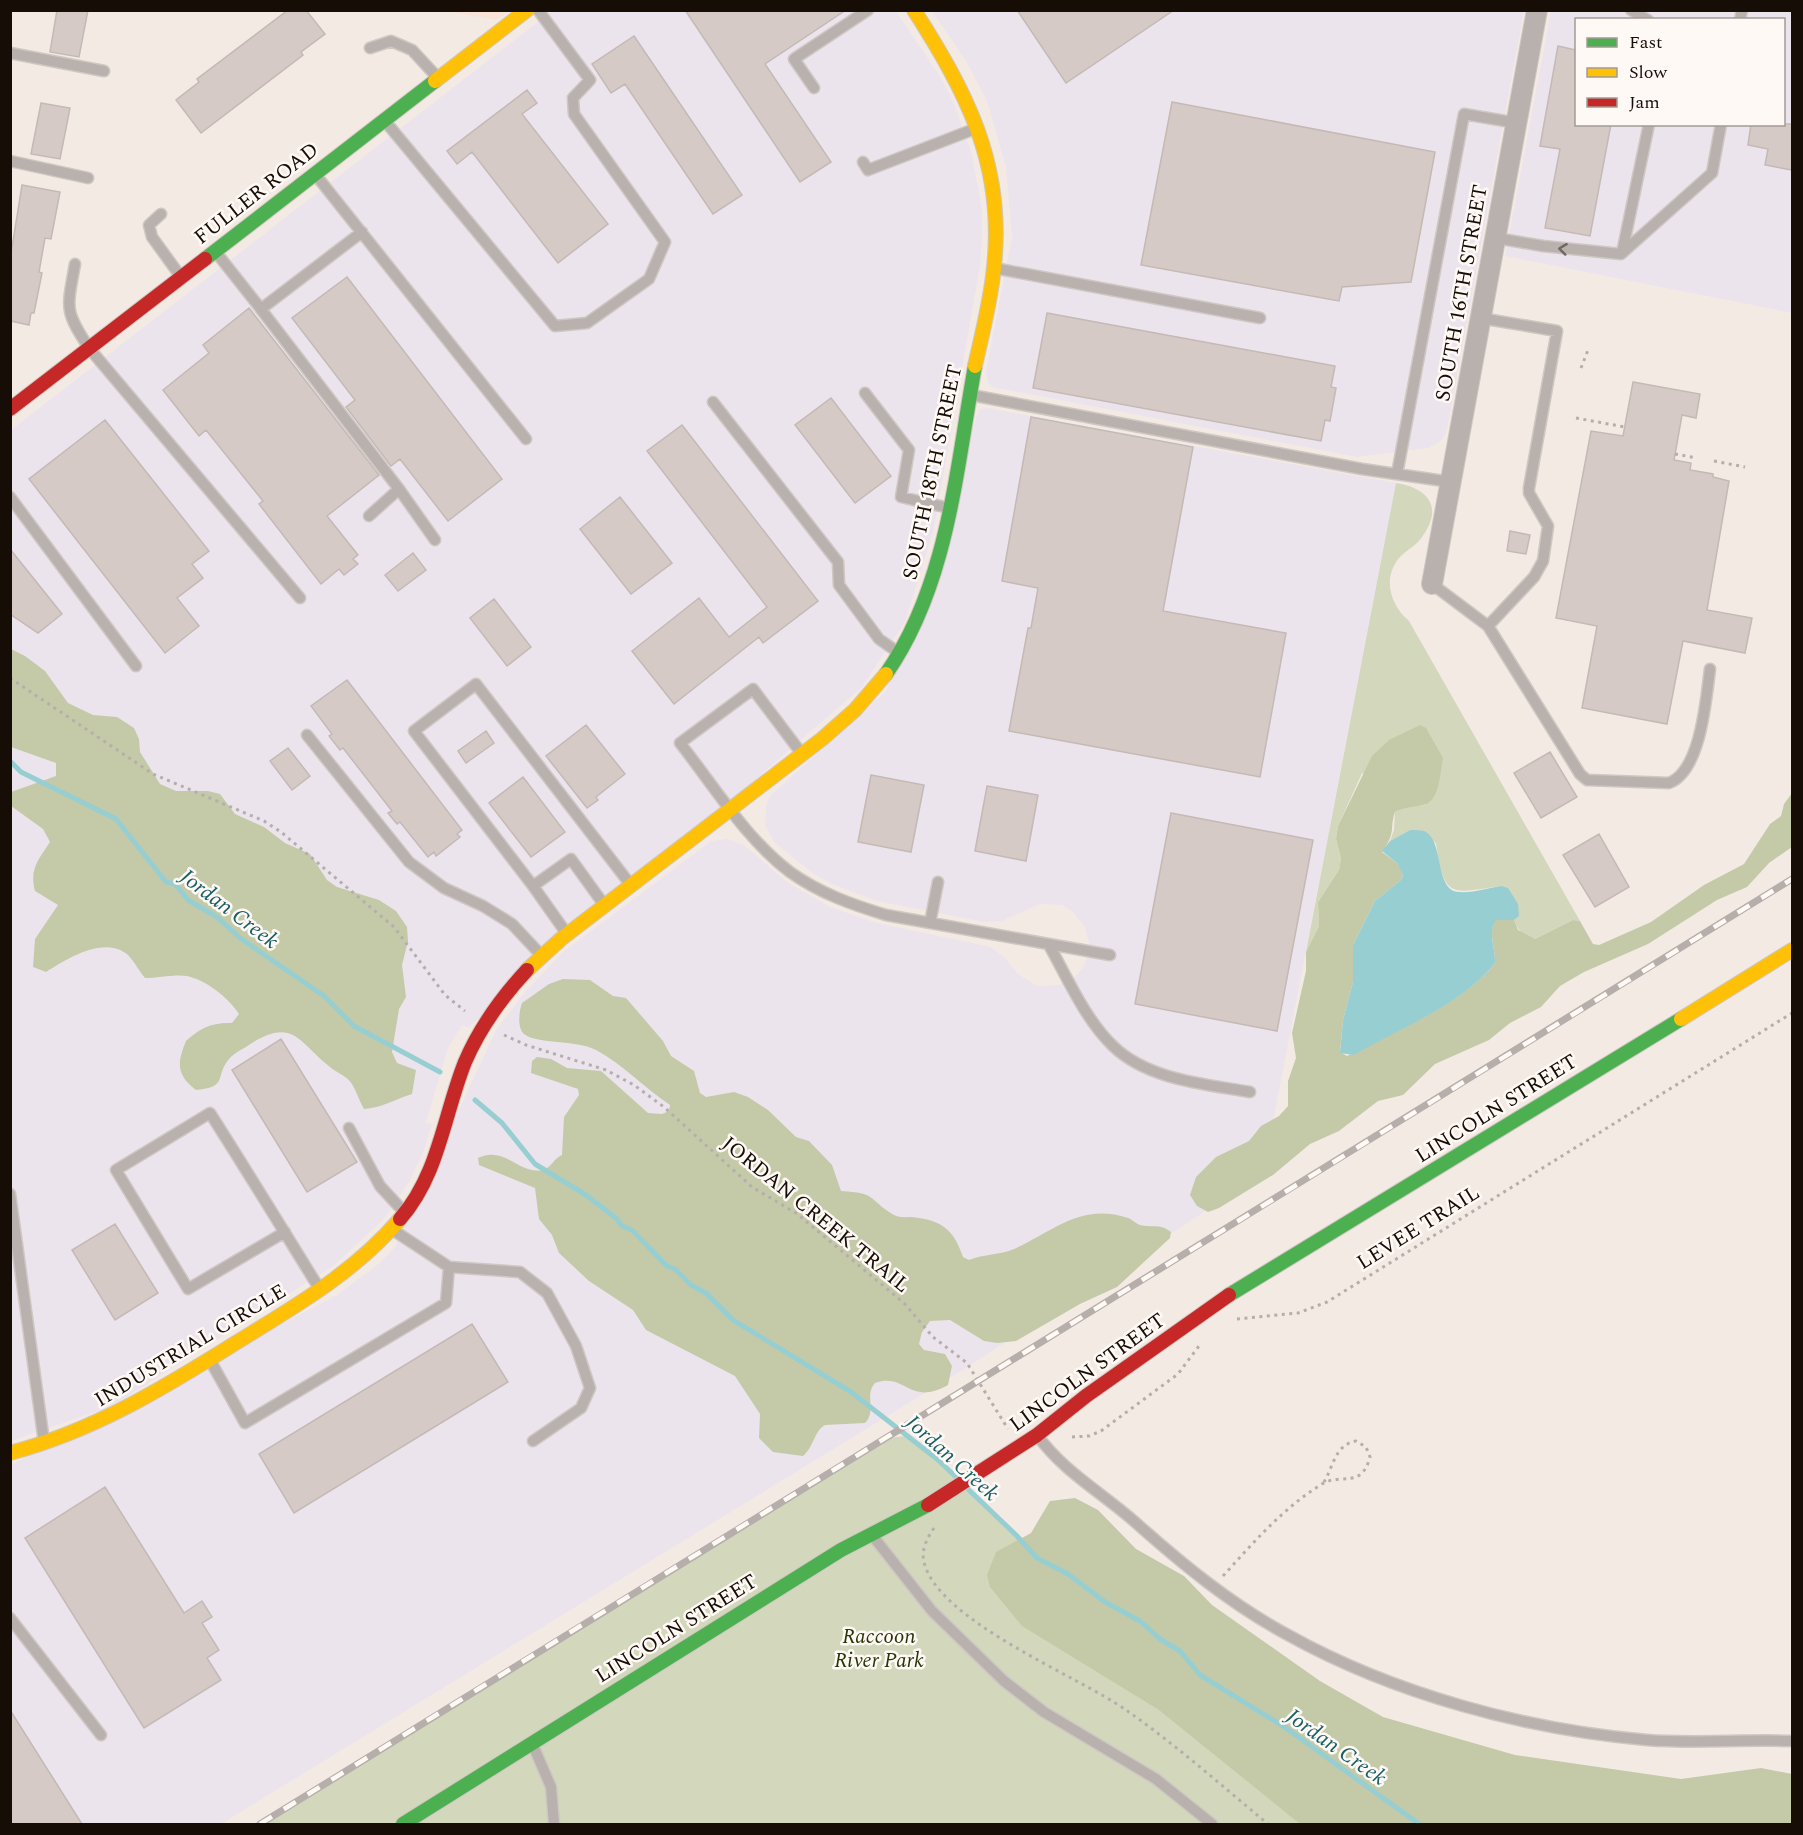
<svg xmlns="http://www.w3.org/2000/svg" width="1803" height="1835" font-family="Spectral,serif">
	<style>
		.built { fill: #f8e3d6 }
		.industrial { fill: #ebe4ed; fill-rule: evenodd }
		.green { fill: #d3d7bc }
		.forest { fill: #c4caa8 }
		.water { fill: #96ced2 }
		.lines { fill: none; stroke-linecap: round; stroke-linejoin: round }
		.stream { stroke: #96ced2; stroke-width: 5 }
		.building { fill: #d5cac6; stroke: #c4b9b5; stroke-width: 1.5 }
		.lane-casing { stroke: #cfc7c2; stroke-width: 13 }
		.street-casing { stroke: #cfc7c2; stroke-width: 22 }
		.fast-casing { stroke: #cfc7c2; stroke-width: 16 }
		.slow-casing { stroke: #cfc7c2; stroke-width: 16 }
		.jam-casing { stroke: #cfc7c2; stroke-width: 16 }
		.path { stroke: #b6aeac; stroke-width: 3; stroke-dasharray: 3 4.5; stroke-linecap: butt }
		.lane { stroke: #b8b1ae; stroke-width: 10 }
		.street { stroke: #b8b1ae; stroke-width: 20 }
		.fast { stroke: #4caf50; stroke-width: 14 }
		.slow { stroke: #ffc107; stroke-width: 14 }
		.jam { stroke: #c62828; stroke-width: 14 }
		.rail-casing { stroke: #b6aeaa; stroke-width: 7 }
		.rail { stroke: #fff9f5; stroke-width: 4.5; stroke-dasharray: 14; stroke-linecap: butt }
		.oneway { stroke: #706763 }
		.labels { text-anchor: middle; stroke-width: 5; stroke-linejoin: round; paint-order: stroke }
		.street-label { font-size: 21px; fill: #170d07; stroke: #fff9f5 }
		.park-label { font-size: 21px; font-style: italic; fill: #293608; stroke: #fff9f5 }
		.water-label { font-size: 22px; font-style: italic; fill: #185f66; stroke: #fff9f5 }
	</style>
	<rect width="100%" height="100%" fill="#f4eae4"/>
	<path class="built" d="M446 11H509L496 20Z"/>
	<path class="industrial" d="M552 11H896L939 75 953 101 972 154 982 210V238L980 266 934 529 905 622 861 688 468 1028 462 1025 448 1048 426 1123 432 1124 423 1153 409 1182 383 1220 333 1266 125 1398 104 1409 11 1441V430Z
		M932 11H1524L1447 430 1442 440 1429 448 1357 457 992 387 988 383 986 371 1012 237 1006 167 987 101 966 61Z
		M1551 11H1792V313L1505 256ZM1576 20H1784V124H1576Z
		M987 408 1396 483 1264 1169 1207 1210 966 1368 221 1824H11V1465L337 1295 377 1265 395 1247 496 1030 525 992 563 952 711 841 727 839 744 845 787 882 830 907 877 923 991 947 1005 958 1018 974 1037 986 1059 985 1077 975 1084 966 1090 947 1085 927 1072 911 1062 905 1040 904 1002 921 984 922 877 901 832 884 811 872 774 842 765 825 766 806 769 797 886 691 979 410Z"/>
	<path class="green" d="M1396 483C1428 488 1444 507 1422 537 1417 545 1408 549 1401 556 1382 576 1389 604 1409 621L1580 921 1573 920 1535 939C1523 936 1518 931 1514 920L1519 916 1501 886C1451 893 1444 900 1436 843L1410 830 1390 841 1394 830 1395 812 1407 806 1426 805 1362 773 1338 826 1336 839 1341 858 1339 870 1318 902 1319 926 1306 952Z
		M905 1436 937 1459 1027 1548 1419 1824H260L881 1439Z"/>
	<path class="forest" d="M11 649 25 656 45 671 68 703 93 715 117 717 134 728 139 739 140 752 160 784 176 791H208L220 794 235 814 264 827 285 843 310 854 327 880 337 887 379 900 396 911 407 927 408 941 402 965 406 997 399 1009 392 1052 397 1063 416 1070 412 1094C396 1099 381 1108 364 1109 359 1101 357 1092 352 1084 347 1076 337 1073 330 1067 300 1044 294 1017 252 1043 245 1048 235 1052 229 1059 214 1077 229 1087 196 1090 176 1075 177 1063 186 1041 200 1028 212 1022 232 1023L239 1014C229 998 206 980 187 976 175 974 158 978 145 978 139 971 134 961 128 955 104 935 67 959 46 972L33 967 35 939 58 905 35 891C29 869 39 859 50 842L43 829 11 806V792L56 776V763L11 747Z
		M1420 725 1426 728 1443 758C1440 772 1440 802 1423 805 1413 807 1405 807 1395 812 1389 829 1397 831 1382 852L1397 863 1403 874 1401 880 1375 901 1353 945V982L1343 1020 1340 1052 1347 1056C1391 1033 1464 1003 1495 963 1496 949 1487 932 1496 919L1514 920 1518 930 1535 939 1573 920 1580 921 1593 944 1599 945 1651 922 1704 885 1744 864 1770 824 1781 816 1784 804 1792 793V847L1769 863 1747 887 1717 900 1648 944 1584 972 1560 986 1541 1007 1510 1023 1489 1040 1435 1064 1403 1095 1378 1101 1339 1131 1310 1144 1273 1175 1219 1208 1208 1212 1197 1206 1190 1195 1196 1177 1216 1157 1249 1141 1261 1126 1279 1116 1288 1106V1081L1296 1058 1292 1033 1306 971V952L1319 926 1318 902 1339 870 1341 858 1336 839 1338 826 1372 756 1389 740Z
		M563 979 590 980 613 996 626 998 663 1041 671 1056 694 1071 700 1093 706 1097 734 1092 748 1097 768 1110 796 1137 809 1141 832 1165 841 1191C878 1193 866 1198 894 1215 899 1218 907 1217 912 1217 942 1220 954 1230 963 1257L969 1260C984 1254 1000 1255 1014 1249 1052 1232 1081 1202 1128 1218 1132 1219 1135 1223 1140 1225 1152 1228 1160 1223 1171 1232L1170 1238 1117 1287 1080 1304 1016 1341 997 1343 984 1341 950 1320 930 1321 922 1332 919 1344 924 1350 945 1354 952 1366 948 1385C909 1407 906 1372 875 1383 864 1395 877 1411 865 1423L825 1425C814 1431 814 1447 803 1456L773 1452 759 1438 760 1414 735 1376 646 1330 633 1310 589 1281 559 1253 552 1235 539 1219 535 1188 479 1165 478 1158C505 1145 519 1175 543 1170 551 1168 554 1158 562 1155L564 1117 579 1095 578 1089 531 1073 532 1061 537 1057 551 1059 567 1068 601 1071 648 1113 662 1114 669 1111 670 1105C644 1088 624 1065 596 1050 575 1039 538 1045 524 1034 517 1028 519 1011 522 1003L549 984Z
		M1075 1498 1098 1510 1136 1549 1184 1576 1212 1605 1320 1681 1383 1717 1515 1755 1681 1779 1761 1768 1792 1774V1824H1300L1159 1710 1022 1626 990 1587 987 1575 996 1552 1031 1533 1050 1501Z"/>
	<path class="water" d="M1410 830C1414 830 1420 830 1424 831 1445 840 1434 891 1459 892 1473 893 1488 888 1501 886L1508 888 1518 904 1519 916 1514 920H1496C1487 932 1496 949 1495 963 1463 1004 1398 1029 1354 1055L1340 1053 1343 1020 1353 982V945L1375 901 1401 880 1403 875 1397 863 1382 851 1390 841Z"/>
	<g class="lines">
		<path class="stream" d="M10 761 21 772 116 819 166 882 175 884 188 900 217 917 240 938 324 996 354 1026 440 1072
			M475 1100 502 1123 535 1164 586 1195 617 1219 622 1226 632 1230 667 1266 675 1269 691 1285 706 1293 733 1320 851 1392 937 1459 956 1477
			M969 1490 1016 1535 1037 1558 1068 1574 1105 1602 1140 1621 1160 1639 1180 1651 1200 1675 1286 1728 1419 1824"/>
	</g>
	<path class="building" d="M57 10H88L79 57 50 52Z
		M288 10H306L325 34 301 52 303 55 201 133 176 100 199 82 197 79Z
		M685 10H846L765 64 831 162 800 182Z
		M1017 10H1174L1066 83Z
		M634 36 742 195 713 214 625 84 611 93 592 64Z
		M1558 46 1576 50V124H1611L1590 236 1545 228 1560 149 1540 146Z
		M527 90 537 103 522 114 608 224 558 263 472 152 457 164 447 151Z
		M1172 102 1435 152 1411 282 1342 287 1339 301 1141 265Z
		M41 103 70 108 60 159 31 154Z
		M1751 124H1792V170L1765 165 1768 149 1748 145Z
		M22 185 60 192 51 239 45 238 39 272 42 273 34 313H31L29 325 10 321V260Z
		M347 277 502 479 448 521 400 459 391 466 346 407 355 400 292 318Z
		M249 308 379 475 327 516 358 555 353 559 358 564 344 575 339 569 321 584 259 504 263 501 206 430 199 436 163 390 209 353 203 345Z
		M1047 313 1335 366 1331 387 1336 388 1330 421 1325 420 1321 441 1033 388Z
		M1633 382 1700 394 1696 418 1682 415 1674 460 1691 463 1690 470 1713 474V477L1729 481 1707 610 1752 618 1745 653 1683 641 1667 724 1582 708 1597 626 1556 618 1591 431 1623 436Z
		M831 398 891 476 855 503 795 425Z
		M1031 417 1193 447 1163 611 1286 633 1260 777 1009 731 1028 628H1031L1038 588 1002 581Z
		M105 420 209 551 192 564 203 578 177 598 199 626 165 653 29 479Z
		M682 425 818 601 763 643 759 637 674 704 632 651 699 598 729 637 767 607 647 451Z
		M620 497 672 563 631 594 580 529Z
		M1510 531 1530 535 1526 554 1507 551Z
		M10 549 62 614 38 633 10 614Z
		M413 553 426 570 398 591 385 575Z
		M494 599 531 647 507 666 470 618Z
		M347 680 462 830 457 834 460 837 436 856 434 852 428 857 400 822 397 824 388 813 392 811 343 748 340 750 329 736 332 734 311 706Z
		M586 725 625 774 596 797 598 800 587 808 546 756Z
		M486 731 494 743 466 763 458 751Z
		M288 748 310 776 292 790 270 761Z
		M1550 752 1577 797 1541 818 1514 773Z
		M871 775 924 785 911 852 858 842Z
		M523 777 565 832 531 857 489 803Z
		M987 786 1038 795 1026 861 975 851Z
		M1171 813 1313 840 1277 1031 1135 1004Z
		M1599 834 1629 887 1595 907 1563 855Z
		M281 1039 357 1162 307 1192 232 1070Z
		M115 1224 158 1293 115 1320 72 1250Z
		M472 1324 508 1382 294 1513 259 1454Z
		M105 1487 184 1613 202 1601 212 1617 202 1623 219 1650 207 1658 221 1680 144 1728 25 1538Z
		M10 1710 82 1824H10Z"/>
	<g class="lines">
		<defs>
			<path id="lane" d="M1631 10 1648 20
				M1740 20 1742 10
				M370 48 391 41 412 50 438 78
				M10 53 104 71
				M814 88 794 59 868 10
				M385 121 555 326 587 323 649 279 665 242 574 114 573 98 590 80 538 10
				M10 161 88 178
				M863 162 868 170 977 128
				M315 174 526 439
				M161 214 149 225 152 237 181 277
				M1496 238 1543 246 1621 254 1712 173 1721 124
				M215 251 261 309 362 232
				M1622 253 1649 124
				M75 264C67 309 64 310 89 348L300 598
				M994 268 1260 318
				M260 308 399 489 369 516
				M1480 318 1557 331 1529 488V493L1548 526 1543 561 1534 577 1488 626
				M865 393 909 450 901 497 949 508
				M971 395 1362 469 1451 482
				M713 402 838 562 839 585 879 639 899 653
				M1397 474 1464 114 1517 123
				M399 489 435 540
				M10 497 136 666
				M1432 584 1488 626 1580 774 1587 780 1669 783C1701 771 1706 699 1710 669
				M307 735 409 862 444 888 483 906 512 924 541 955
				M802 754 753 689 680 743C714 786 746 839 790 872 819 893 853 905 886 915L1110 955
				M533 886 414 731 476 684 630 884
				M930 923 938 882
				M567 934 533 886 571 859 605 906
				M1049 945C1068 979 1085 1019 1113 1046 1148 1080 1205 1084 1250 1092
				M349 1128 380 1186 405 1213
				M10 1194 44 1442
				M393 1230 449 1267 520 1272 547 1293 576 1346 590 1388 581 1408 533 1441
				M285 1232 188 1289 116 1170 210 1113C247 1171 283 1230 319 1288
				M210 1360 245 1423 446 1303 449 1267
				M1037 1435C1064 1472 1101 1492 1135 1522 1182 1564 1232 1605 1288 1635 1394 1694 1527 1730 1647 1740 1696 1744 1744 1739 1792 1741
				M872 1535 932 1611 1004 1681 1044 1712 1156 1779 1212 1824
				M10 1618 101 1735
				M532 1743 551 1787 554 1824"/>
			<path id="street" d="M1432 584 1537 10"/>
			<path id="fast" d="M205 259 435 81
				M886 674C948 585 956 470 975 366
				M1229 1295 1681 1019
				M403 1824 841 1550 928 1505"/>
			<path id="slow" d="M914 10C967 93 1005 165 994 267 991 300 982 334 975 366
				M435 81 527 10
				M527 970 561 939 822 739 855 710 886 674
				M1681 1019 1792 950
				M10 1453C93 1431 162 1389 234 1344 294 1307 354 1273 400 1219"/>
			<path id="jam" d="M10 409 205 259
				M400 1219C439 1175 444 1114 465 1062 480 1027 502 997 527 970
				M928 1505 1037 1435 1086 1396 1229 1295"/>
		</defs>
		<use href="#lane" class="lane-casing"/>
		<use href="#street" class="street-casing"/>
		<use href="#fast" class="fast-casing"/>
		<use href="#slow" class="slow-casing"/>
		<use href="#jam" class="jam-casing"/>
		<path class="path" d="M1581 368 1588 350
			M1576 418 1625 427
			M1675 454 1697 458
			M1714 461 1745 467
			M10 678 153 774 264 821 281 832 394 927 445 995 465 1011
			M504 1035 526 1045 606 1070 634 1085 664 1107 752 1187 796 1213 904 1303 933 1337 967 1363 1008 1429
			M1237 1319 1298 1313 1327 1302 1792 1013
			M1072 1437 1089 1436 1101 1431 1178 1374 1199 1346
			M934 1528C927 1538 921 1550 924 1562 938 1621 1078 1676 1126 1710 1175 1744 1222 1786 1268 1824
			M1223 1576C1254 1542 1283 1508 1322 1484 1342 1472 1361 1490 1370 1457L1366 1447 1356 1441C1335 1445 1334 1465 1324 1482"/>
		<use href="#lane" class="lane"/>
		<use href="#street" class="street"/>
		<use href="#fast" class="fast"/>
		<use href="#slow" class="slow"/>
		<use href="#jam" class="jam"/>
		<defs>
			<path id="rail" d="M260 1824C770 1508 1282 1195 1792 879"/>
		</defs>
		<use href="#rail" class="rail-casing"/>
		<use href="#rail" class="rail"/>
	</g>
	<defs><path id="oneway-chevron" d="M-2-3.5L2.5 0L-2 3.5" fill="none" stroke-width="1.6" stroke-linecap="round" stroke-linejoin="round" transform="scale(1.5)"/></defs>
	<use class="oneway" href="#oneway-chevron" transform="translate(1563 249) rotate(-173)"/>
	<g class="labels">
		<g class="street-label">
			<text transform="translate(256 193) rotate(-38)" y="7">FULLER ROAD</text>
			<text transform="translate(1461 293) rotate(-80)" y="7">SOUTH 16TH STREET</text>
			<text transform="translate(932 472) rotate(-78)" y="7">SOUTH 18TH STREET</text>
			<text transform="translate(1496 1108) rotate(-32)" y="7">LINCOLN STREET</text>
			<text transform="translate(816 1214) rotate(39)" y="7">JORDAN CREEK TRAIL</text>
			<text transform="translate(1418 1227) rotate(-32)" y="7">LEVEE TRAIL</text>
			<text transform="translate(190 1345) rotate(-31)" y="7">INDUSTRIAL CIRCLE</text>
			<text transform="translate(1087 1372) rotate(-36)" y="7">LINCOLN STREET</text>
			<text transform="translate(676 1628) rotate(-32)" y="7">LINCOLN STREET</text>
		</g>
		<g class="park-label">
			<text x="879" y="1643">Raccoon<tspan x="879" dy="24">River Park</tspan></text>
		</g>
		<g class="water-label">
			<text transform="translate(230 908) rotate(37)" y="8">Jordan Creek</text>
			<text transform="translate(953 1457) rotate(42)" y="8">Jordan Creek</text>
			<text transform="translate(1337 1746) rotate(35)" y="8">Jordan Creek</text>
		</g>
	</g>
	<rect width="1803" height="1835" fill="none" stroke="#170d07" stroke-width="24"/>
	<rect x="1575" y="18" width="210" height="108" fill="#fff9f5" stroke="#a29b96" stroke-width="1.5"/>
	<rect x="1587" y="38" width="30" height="9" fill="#4caf50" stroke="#a29b96" stroke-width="1.5"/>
	<text x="1629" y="48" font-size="18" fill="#170d07">Fast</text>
	<rect x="1587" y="68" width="30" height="9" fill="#ffc107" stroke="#a29b96" stroke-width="1.5"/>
	<text x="1629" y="78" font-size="18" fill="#170d07">Slow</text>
	<rect x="1587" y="98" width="30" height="9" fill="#c62828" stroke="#a29b96" stroke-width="1.5"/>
	<text x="1629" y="108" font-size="18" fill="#170d07">Jam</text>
</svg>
